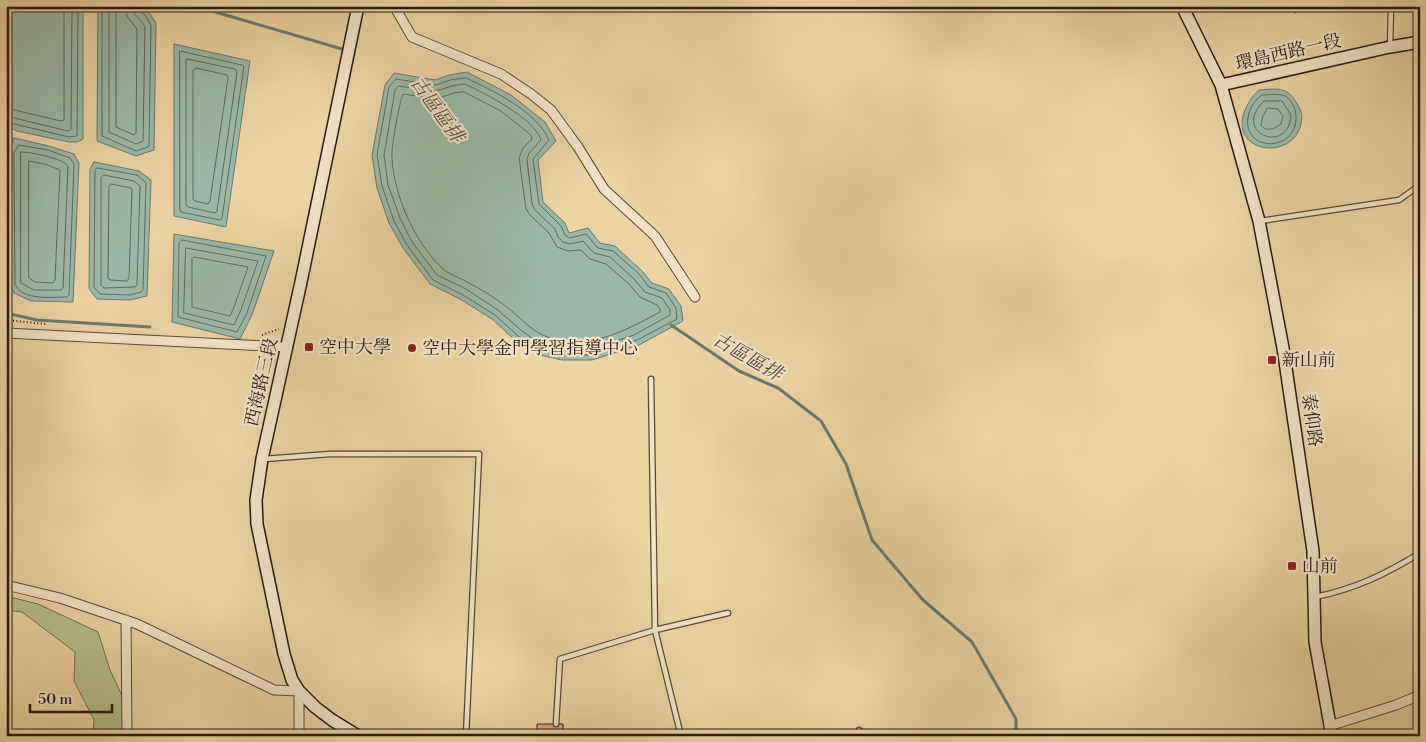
<svg xmlns="http://www.w3.org/2000/svg" width="1426" height="742" font-family="'Libre Bodoni','Noto Serif TC',serif">
	<style>
		.green { fill: #b4bd88; stroke: #6e6b4d }
		.water { fill: #99b8a7; stroke: #6c786b }
		.lines { fill: none; stroke-linecap: round; stroke-linejoin: round }
		.shore { stroke: #60685c; stroke-width: 1 }
		.stream { stroke: #6c786b; stroke-width: 3 }
		.building { fill: #dfa382; stroke: #281912 }
		.service-casing { stroke: #594836; stroke-width: 7 }
		.minor-casing { stroke: #594836; stroke-width: 11 }
		.secondary-casing { stroke: #281912; stroke-width: 14 }
		.path { stroke: #281912; stroke-width: 2; stroke-dasharray: 1 2.5; stroke-linecap: butt }
		.service { stroke: #f3e2c3; stroke-width: 4.5 }
		.minor { stroke: #f3e2c3; stroke-width: 9 }
		.secondary { stroke: #f3e2c3; stroke-width: 11 }
		.poi-dot { fill: #8f2418; stroke: #f3e2c3; stroke-width: 2 }
		.labels { text-anchor: middle; stroke-width: 4.5; stroke-linejoin: round; paint-order: stroke }
		.street-label { font-size: 18px; fill: #281912; stroke: #f3e2c3 }
		.poi-label { font-size: 18px; fill: #281912; stroke: #f3e2c3; text-anchor: start }
		.water-label { font-size: 19px; font-style: italic; fill: #4a493f; stroke: #f3e2c3 }
	</style>
	<rect width="100%" height="100%" fill="#edd3a2"/>
	<filter id="stains"><feTurbulence type="fractalNoise" baseFrequency=".004" numOctaves="4"/><feColorMatrix values="0 0 0 0 .2 0 0 0 0 .09 0 0 0 0 .02 0 0 0 .5 -.17"/></filter>
	<radialGradient id="worn" r=".72"><stop offset=".6" stop-color="#630" stop-opacity="0"/><stop offset="1" stop-color="#630" stop-opacity=".3"/></radialGradient>
	<path class="green" d="M6 596 38 604 98 632 110 670 124 700V736H93L94 720 74 681 75 652 22 612 6 610Z"/>
	<path class="water" d="M7 6H83V139L77 142H69L17 131 7 126Z
		M98 6H139L148 11 156 23 154 150 136 156 97 141Z
		M174 44 250 61 226 227 174 216Z
		M467 72 511 95 545 122 556 141 538 160 543 202 565 223 569 233 588 228 600 243 615 246 642 271 652 283 669 289 681 306 683 321 639 345 592 360H562L535 354 515 340 492 319 460 299 430 284 403 248 389 223 377 188 372 155 385 85 394 73 435 80 449 75Z
		M1259 90C1276 89 1287 86 1296 102 1301 109 1303 115 1301 124 1293 160 1234 154 1243 116 1246 106 1251 97 1259 90Z
		M14 138 49 146 74 154 79 163 73 302 31 301 14 293 10 285 9 151Z
		M94 162 139 171 151 180 147 296 130 300 97 299 89 289 90 169Z
		M174 234 274 251 252 315 240 339 172 322Z"/>
	<g class="lines">
		<path class="shore" d="M102 6V136L136 151 148 147 149 145 151 25 145 15 139 11V6
			M109 6V132L136 144 143 141 145 27C141 19 133 16 132 6
			M116 6V127L134 135 136 133 137 29 127 16 125 6
			M180 51 242 65 244 66 222 218 220 220 181 212 180 210Z
			M187 59 235 69 237 72 217 211 215 213 188 207 186 205V61Z
			M196 68 227 75 228 78 210 201 208 204 195 201 193 199V71Z
			M466 78C494 91 536 111 549 140L533 159 539 204 561 226 565 235 570 238 586 234 598 248 613 251 639 274 649 287 666 293 676 308 677 319 637 340 592 355H563L537 349 518 336 495 315 463 295 433 280 407 245 394 221 382 186 377 155 389 87 396 79 436 85 450 80Z
			M465 84C486 94 534 118 541 140L529 153 527 159 532 204 535 210 555 229 558 237 563 242 570 244 583 241 594 253 610 257 634 279 645 292 662 298 670 310V315L634 335 591 349 563 348 539 343 522 331 498 310 466 289 437 275 412 242 400 218 388 185 384 155 395 90 398 86 436 91 452 86Z
			M464 92 501 111 531 135 532 139 523 148 519 158 526 209 530 215 549 233 557 247 568 251 581 250 590 259 606 264 629 284 640 297 657 305 660 309V312C630 328 598 346 563 341 532 336 526 321 503 304 492 296 479 288 467 282 459 277 447 274 441 267 414 241 394 195 392 158 391 148 399 104 403 94L436 99 454 93Z
			M1262 95C1269 95 1278 93 1285 96 1295 101 1298 117 1295 126 1286 154 1239 148 1249 113 1251 106 1256 99 1262 95Z
			M1264 101H1282L1291 115C1289 156 1230 133 1264 101Z
			M6 108 61 121 64 120V6
			M1268 108 1278 109 1283 116 1281 124 1273 129H1265L1261 125 1263 116Z
			M6 116 68 131 71 129 72 6
			M6 122 69 137 77 136 78 6
			M19 145 48 150 70 158 74 164 69 295 67 297C52 297 22 301 15 284L14 153Z
			M21 152C31 152 62 158 68 166L63 288 61 290H34L21 283Z
			M29 161 45 164 60 170 55 280 53 283 35 282 29 278Z
			M97 168 137 175 146 183 143 290 141 292 130 295 100 294 94 287 95 171Z
			M104 175 134 181 140 186 137 285 135 287 104 288 101 285V178Z
			M111 184 131 188 132 190 129 278 127 281 110 280 108 278 109 187Z
			M182 240 266 256 247 313 237 332 178 317 179 243Z
			M186 248 258 261 241 310 234 325 184 313Z
			M194 257 248 267 234 307 230 316 192 307V259Z"/>
		<path class="stream" d="M195 6 342 49
			M6 313 37 320 150 327
			M671 325 739 371 778 388 821 421 846 464 872 540 923 600 972 642 1016 719V736"/>
	</g>
	<path class="building" d="M1280 6H1299L1296 13Z
		M537 724H563V736H537Z"/>
	<g class="lines">
		<defs>
			<path id="service" d="M1390 47 1391 6
				M1260 221 1399 200 1420 185
				M651 379 655 630 681 736
				M264 459 330 454H479L466 736
				M1315 597C1355 589 1386 574 1420 553
				M556 724 560 659 655 630 728 613
				M858 736 859 730"/>
			<path id="minor" d="M394 6 412 37 501 74 531 94 551 110 578 147 604 189 655 236 695 297
				M6 333 287 347
				M6 585 60 598 137 624 274 690 299 691V736
				M126 620 127 736
				M1329 726 1396 705 1420 695"/>
			<path id="secondary" d="M1182 6 1221 85 1259 221 1283 348 1313 551 1315 642 1332 736
				M1221 85 1390 47 1420 42
				M358 736 332 720 315 707 299 691 292 680 284 654 257 524 256 500 262 459 301 282 358 6"/>
		</defs>
		<use href="#service" class="service-casing"/>
		<use href="#minor" class="minor-casing"/>
		<use href="#secondary" class="secondary-casing"/>
		<path class="path" d="M6 320 46 324
			M262 335 279 329"/>
		<use href="#service" class="service"/>
		<use href="#minor" class="minor"/>
		<use href="#secondary" class="secondary"/>
	</g>
	<g class="poi-dot">
		<rect x="304" y="342" width="10" height="10" rx="2.5"/>
		<circle cx="412" cy="348" r="5"/>
		<rect x="1267" y="355" width="10" height="10" rx="2.5"/>
		<rect x="1287" y="561" width="10" height="10" rx="2.5"/>
	</g>
	<g class="labels">
		<g class="street-label">
			<text transform="translate(1288 52) rotate(-13)" y="6">環島西路一段</text>
			<text transform="translate(261 382) rotate(-77)" y="6">西海路三段</text>
			<text transform="translate(1312 420) rotate(82)" y="6">泰仰路</text>
		</g>
		<g class="poi-label">
			<text x="319" y="353">空中大學</text>
			<text x="422" y="354">空中大學金門學習指導中心</text>
			<text x="1282" y="366">新山前</text>
			<text x="1302" y="572">山前</text>
		</g>
		<g class="water-label">
			<text transform="translate(438 109) rotate(54)" y="7">古區區排</text>
			<text transform="translate(748 356) rotate(30)" y="7">古區區排</text>
		</g>
	</g>
	<rect width="1426" height="742" fill="none" stroke="#edd3a2" stroke-width="25"/>
	<rect x="8" y="8" width="1411" height="727" fill="none" stroke="#281912" stroke-width="2.5"/>
	<rect x="12" y="12" width="1401" height="717" fill="none" stroke="#281912"/>
	<path d="M30 704v8h82v-8" fill="none" stroke="#281912" stroke-width="2.5"/>
	<text x="38" y="704" font-size="15" fill="#281912" stroke="#f3e2c3" stroke-width="4" paint-order="stroke">50 m</text>
	<rect width="100%" height="100%" filter="url(#stains)"/>
	<rect width="100%" height="100%" fill="url(#worn)"/>
</svg>
